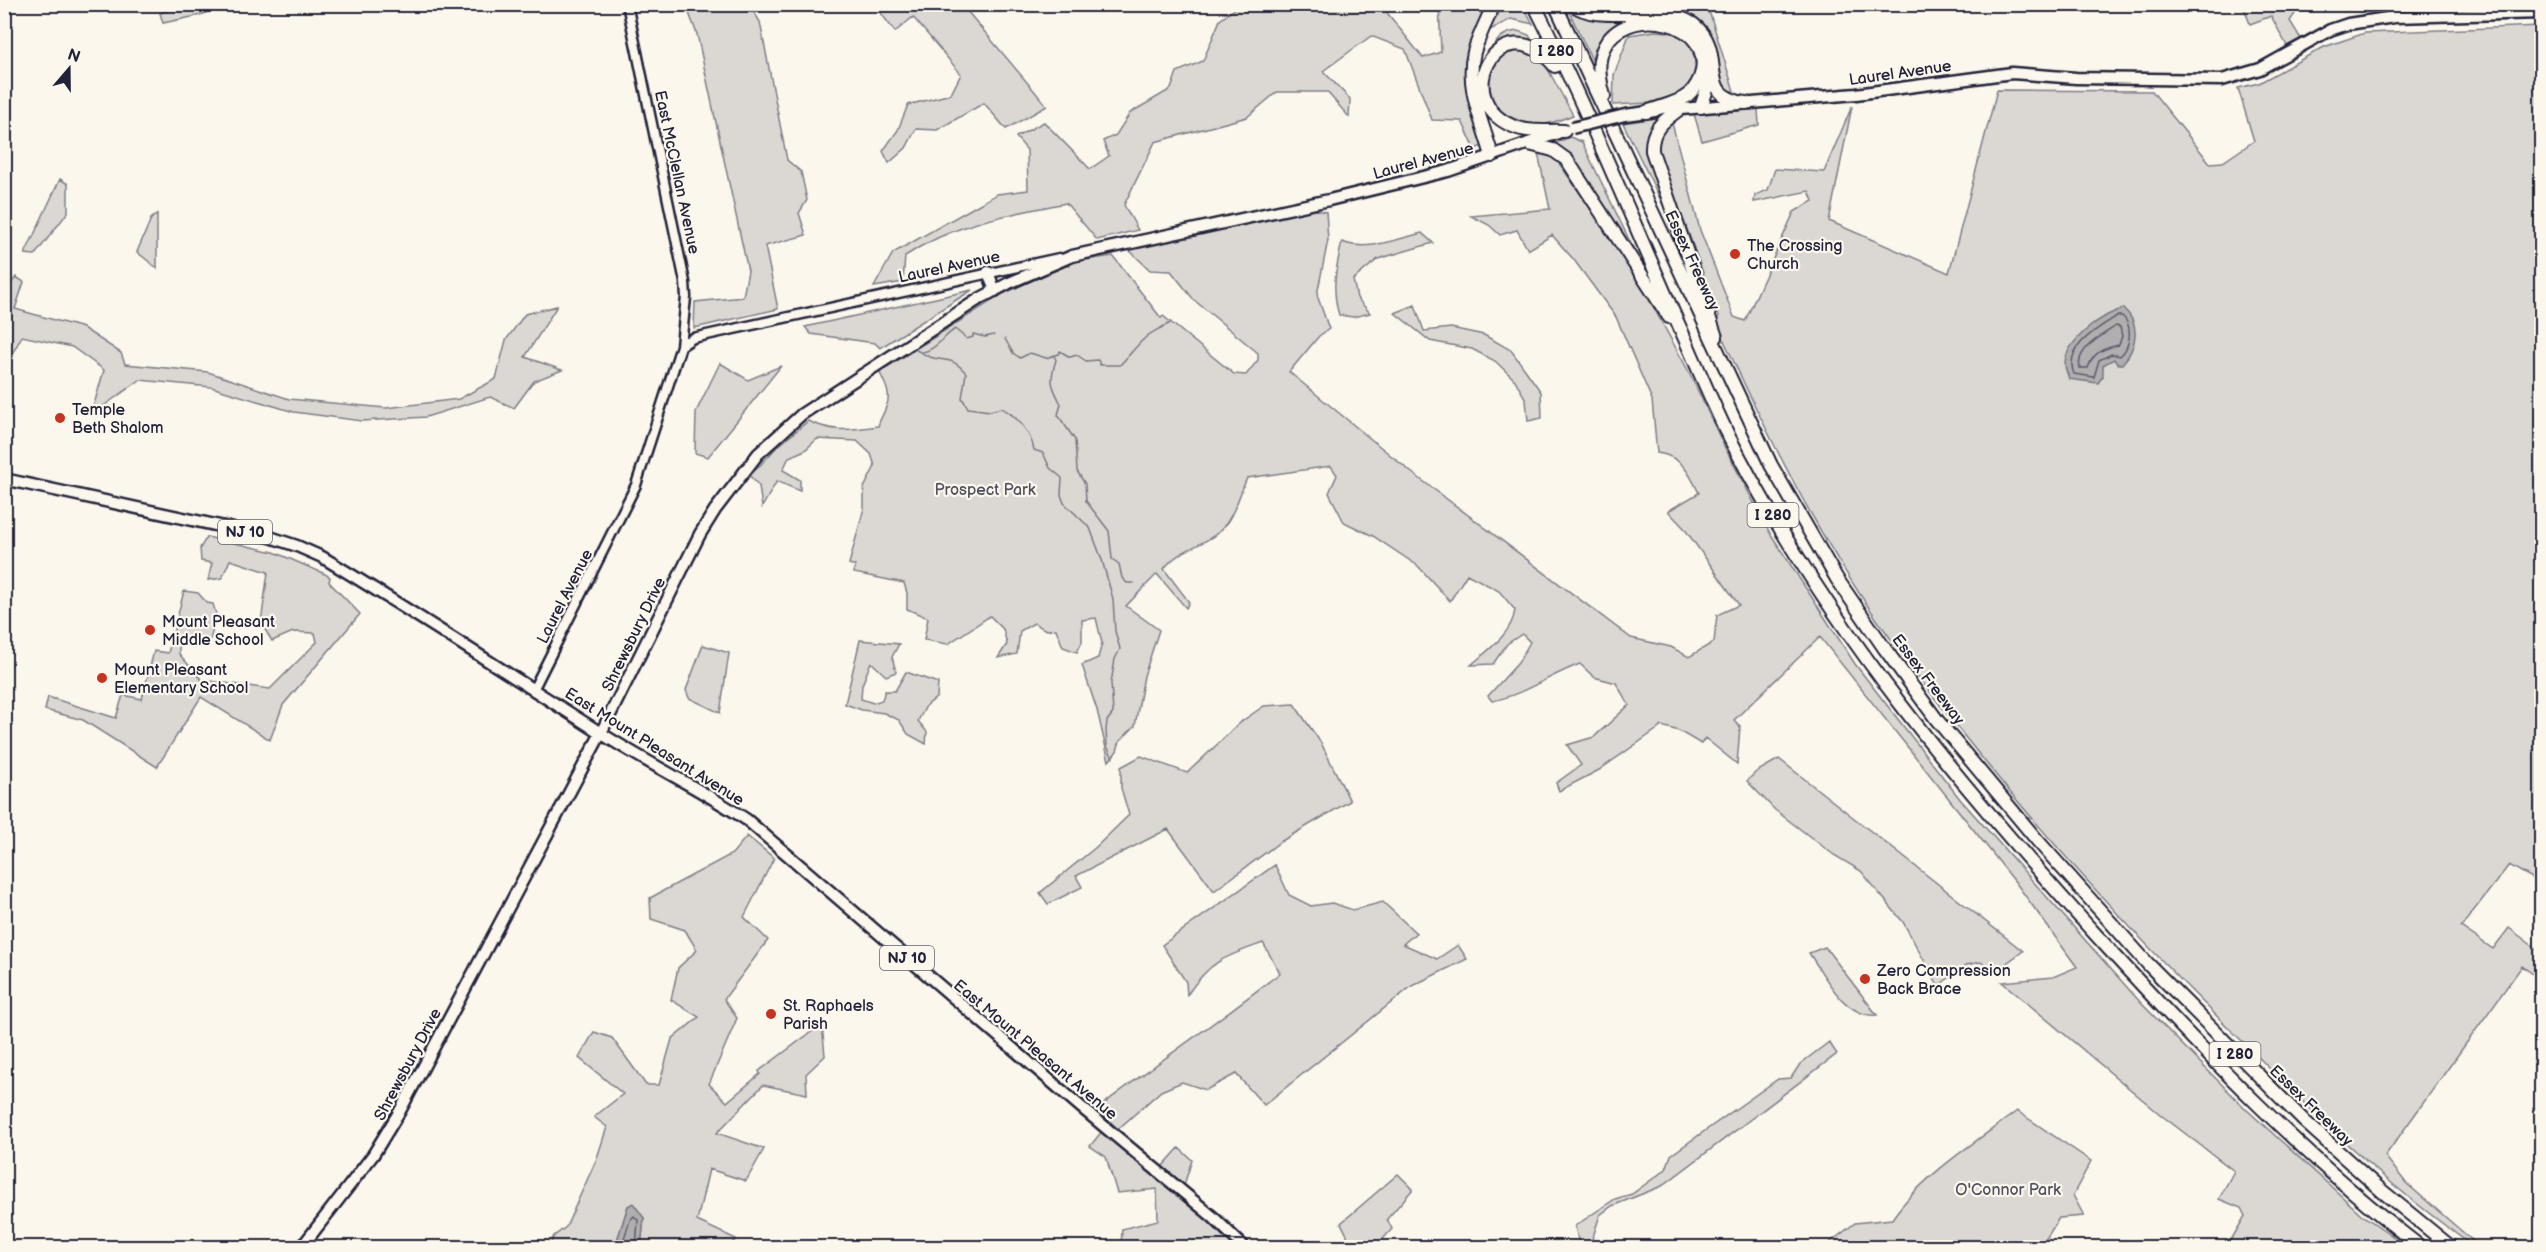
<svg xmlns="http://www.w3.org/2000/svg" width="2546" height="1252" font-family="'Balsamiq Sans',sans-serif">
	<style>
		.green { fill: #dbd8d3; stroke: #7e7d87; stroke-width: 1.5 }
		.water { fill: #b1aeb0; stroke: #787681; stroke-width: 1.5 }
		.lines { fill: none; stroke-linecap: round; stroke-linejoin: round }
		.shore { stroke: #5b5a6a; stroke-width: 1.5 }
		.stream { stroke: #787681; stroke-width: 1.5 }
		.minor-casing { stroke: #22223b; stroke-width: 13 }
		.major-casing { stroke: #22223b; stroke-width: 15 }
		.highway-casing { stroke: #22223b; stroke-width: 16 }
		.minor { stroke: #fbf7ec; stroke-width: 8 }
		.major { stroke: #fbf7ec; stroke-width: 10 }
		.highway { stroke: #fbf7ec; stroke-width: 12 }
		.major-bridge-casing { stroke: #22223b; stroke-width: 15; stroke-linecap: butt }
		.major-bridge { stroke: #fbf7ec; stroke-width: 10 }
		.poi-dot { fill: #c8321e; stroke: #fbf7ec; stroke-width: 2 }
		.labels { text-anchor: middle; stroke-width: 4.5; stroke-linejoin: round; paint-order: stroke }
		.shield { fill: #fbf7ec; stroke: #636270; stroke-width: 1.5 }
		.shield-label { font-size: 15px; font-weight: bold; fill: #22223b }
		.street-label { font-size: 16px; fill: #22223b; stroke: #fbf7ec }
		.poi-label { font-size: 16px; fill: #22223b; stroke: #fbf7ec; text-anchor: start }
		.park-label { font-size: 16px; fill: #505061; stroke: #fbf7ec }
	</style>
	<rect width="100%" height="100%" fill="#fbf7ec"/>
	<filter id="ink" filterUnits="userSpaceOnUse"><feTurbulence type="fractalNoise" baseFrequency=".0167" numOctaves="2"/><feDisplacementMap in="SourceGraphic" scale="12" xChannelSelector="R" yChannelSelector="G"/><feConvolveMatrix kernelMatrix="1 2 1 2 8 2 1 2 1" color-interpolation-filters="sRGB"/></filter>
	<g filter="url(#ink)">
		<path class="green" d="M188 5V4L224 5 201 15 163 23 160 13Z
			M686 5H750L760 22 787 160 801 172 807 200 799 213 806 235 765 246 778 309 694 328 695 302 743 297 748 271 697 34Z
			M875 5H962L1047 106 1006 129 984 103 937 130 916 129 906 148 889 163 883 151 898 130 908 105 951 94 961 74 913 17 895 32Z
			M1240 5H1381L1423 58 1441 52 1439 5H1489L1470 48 1466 85 1485 145 1475 149 1462 121 1432 120 1405 49 1371 36 1323 71 1350 99 1349 117 1327 92H1277L1247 117 1155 142 1124 205 1138 230 1097 240 1066 203C1007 215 957 222 905 256L903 282 874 287 893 253 997 194 1028 190 1027 150 1016 137 1044 122 1090 169 1109 156 1103 141 1116 135 1130 113 1171 89 1177 72 1203 61 1220 20Z
			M1499 5H1523L1533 24 1511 19 1488 31Z
			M1566 5H1568L1636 14 1605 36 1593 62Z
			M1584 5H1697L1710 14 1734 91 1724 92 1711 41 1592 9Z
			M2243 5H2310L2296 12 2290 21 2301 39 2287 46 2271 16 2250 24Z
			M2541 26V883L2509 865 2461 927 2493 949 2509 928 2541 952V980L2522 966 2385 1156 2406 1183 2480 1247H2474C2433 1217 2393 1186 2356 1152 2315 1116 2278 1076 2239 1038 2109 911 1983 770 1878 621 1813 528 1763 426 1716 323L1719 316 1654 140 1666 124 1672 123 1700 230 1734 317 1745 321 1794 212 1813 201 1809 191 1754 202 1755 195 1768 190 1775 169 1824 172 1852 106 1829 221 1949 273 1997 90 2152 91 2210 163 2223 162 2254 141 2238 88 2259 83 2324 47 2365 33Z
			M1518 31 1529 35 1573 115C1558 121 1540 128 1523 124 1509 121 1494 108 1489 94 1486 85 1490 52 1495 44 1501 35 1508 32 1518 31Z
			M1655 31 1680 33 1692 49 1697 71 1684 92 1649 103 1613 105 1614 75 1629 35Z
			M1758 109 1759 125 1702 141 1694 114Z
			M1656 118 1646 140 1665 209 1623 123Z
			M1570 137 1582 142 1637 256 1571 158 1553 144Z
			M1545 151 1551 152 1628 261 1689 372 1724 446 1770 533 1855 664 1960 799 2141 1003 2246 1109 2361 1214 2408 1247H2227L2245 1216 2241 1208 2219 1199 2234 1171 2161 1115 2002 982 2053 977 2077 967 2016 883 1820 637 1734 720 1740 726 1737 764 1705 738 1701 744 1679 731 1662 726 1599 770 1559 791 1556 783 1581 765 1567 745 1594 737 1629 705 1616 683 1594 677 1580 664C1550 675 1523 695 1492 701L1488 696 1518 663 1530 642 1522 634 1507 644 1493 664 1471 665C1488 650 1512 634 1515 610L1499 591 1467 574 1450 601 1418 566 1373 536 1344 522 1329 493 1337 475 1331 466 1247 478C1240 493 1235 513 1225 525 1210 546 1180 546 1164 569L1189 602 1186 608 1157 574 1126 606 1159 630 1144 676 1135 726 1120 741 1117 751 1109 761 1097 710 1082 665 1098 658 1102 643 1096 618 1082 620V642L1077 652 1063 647 1056 629 1046 630 1034 623 1020 631 1017 654 998 658 1007 644 1003 629 990 616 948 644 924 640 928 618 907 609V593L904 583 854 573 855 566 849 564 864 508V488L875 466 871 454 857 441 817 439 805 450 789 457 783 470 800 480V491L777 481 762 507 759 486 750 476 776 448 808 421C835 433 849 430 878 426 880 418 884 414 886 407 892 395 885 384 880 373L887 367 1001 295 1072 262 1113 256 1161 318 1163 316 1234 374 1246 375 1258 360V353L1194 300 1171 271 1150 270 1129 250 1305 208 1326 212 1328 240 1317 295 1329 329 1319 336 1289 372 1411 472 1631 638 1671 647 1689 657 1714 642 1717 615 1739 605 1684 528 1668 511 1699 493C1689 472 1681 456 1657 453L1652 400 1616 317 1574 260 1552 235 1528 250 1517 230 1500 235 1489 225 1471 216 1550 209 1538 153Z
			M60 179 68 184V212L35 255 25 254Z
			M157 214V268L137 252 151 219Z
			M1422 233 1433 243 1378 259 1353 280 1357 298 1370 313 1353 317 1339 315C1331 288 1336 268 1342 242 1367 252 1397 239 1422 233Z
			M16 277 24 282 15 309 83 328 121 353 125 364 208 372 289 399 386 408 459 399 496 379 506 340 525 314 557 306 525 357 562 370 534 381 514 408 490 397 426 417 362 421 294 412 211 387 140 380 91 415 104 370 72 347 22 336 5 367V292Z
			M972 290 880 348 875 343 811 334 805 327Z
			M1415 305 1424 331 1451 328 1484 335 1511 350 1541 392 1542 418 1528 421 1526 400 1515 380 1495 361 1472 349 1430 341 1395 313Z
			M720 363 748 380 781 366 708 457 695 453 696 412Z
			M207 537 274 552 325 574 330 577 329 582 360 614 283 705 270 740 201 697 157 767 83 720 45 710 48 697 116 718 123 695 142 699 154 651 168 653 184 591 198 593 207 603 213 604 216 614 210 642 179 639V654L202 680 270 689 317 642 315 633 293 632 272 641 261 623 268 572 230 560 222 578 208 580 212 563 201 561 200 548Z
			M860 640 899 644 892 657 896 672 886 676 871 662 862 685 861 699 873 703 882 700 885 691H895L906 672 938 683 937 697 926 706 918 721 927 732 926 744 908 734 899 720 884 713 862 710 845 704Z
			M703 645 729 653 720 713 689 698 686 690Z
			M1294 704 1321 743 1350 801 1280 842 1214 891 1168 829 1076 876 1082 887 1048 904 1040 893 1096 847 1129 815 1121 788V767L1141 756 1187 773 1242 721 1264 706Z
			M1779 759 2023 951 1993 973 1981 962 1967 965 1938 986 1903 922 1861 871 1834 855 1775 810 1747 781 1756 772Z
			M747 836 774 858 744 917 768 940 724 999 737 1018 709 1084 727 1102 760 1074 759 1071 822 1024 825 1056 806 1074 807 1094 763 1085 717 1133 764 1149 746 1181 709 1169 697 1221 736 1239 729 1247H641L644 1218 628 1206 615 1247 548 1248 554 1236 566 1227 597 1158 607 1127 594 1117 623 1094 579 1058 594 1032 612 1038 646 1085H659L672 1039 699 1017 671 1000 678 968 697 950 685 930 651 919 650 898 732 854Z
			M1275 865 1289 895 1311 906 1332 903 1353 910 1383 902 1416 933 1403 944 1437 959 1458 945 1467 959 1412 986 1264 1105 1236 1074 1206 1090 1182 1082 1161 1091 1118 1129 1097 1109C1158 1062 1220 1020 1280 973L1263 943C1224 957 1211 960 1187 995L1186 982 1162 945Z
			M1825 947 1877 1015C1844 1018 1825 976 1809 953Z
			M1829 1042 1837 1054 1662 1186 1612 1206 1600 1215 1591 1243 1578 1240 1575 1226 1615 1199 1632 1194 1666 1169 1671 1155 1778 1079 1791 1078 1800 1064Z
			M2017 1111 2091 1161 2073 1195 2084 1216 2059 1218 2041 1247 1823 1248 1855 1223 1892 1219C1919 1178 1977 1141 2017 1111Z
			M1103 1130 1172 1185 1239 1247H1121L1122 1229 1158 1220 1157 1189 1117 1193 1106 1157 1090 1146Z
			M1179 1148 1192 1160 1184 1185 1162 1167Z
			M1398 1174 1413 1189 1387 1219 1392 1229 1376 1247H1349L1347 1235 1341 1223Z"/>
		<path class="water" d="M2124 309C2141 324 2137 348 2122 364H2117L2114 359 2103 365V376L2098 383 2069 379C2068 375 2065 369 2065 365 2064 342 2104 312 2124 309Z
			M633 1203 644 1218 641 1247H615L628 1206Z"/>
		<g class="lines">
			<path class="shore" d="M2117 316H2122C2133 325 2131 347 2120 356L2112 354 2099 360 2094 377 2074 374C2063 347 2098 328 2117 316Z
				M2116 326 2120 327 2122 336 2119 345C2104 348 2093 352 2088 368H2080C2075 349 2103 335 2116 326Z
				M621 1248 630 1220 634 1216 638 1220 636 1248"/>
			<path class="stream" d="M1005 339 1013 353 1020 358 1030 353 1046 358 1059 354 1060 351 1070 357 1077 355 1086 361 1098 360 1100 365H1120C1128 357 1136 346 1145 338 1152 331 1162 328 1170 323
				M916 350C920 352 925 355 930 357 948 363 950 355 966 373L962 398 968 408 990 411 1001 408C1016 415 1031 432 1034 450L1043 453 1050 468 1062 478 1061 495 1064 503 1090 528 1102 560 1113 599 1115 631 1120 649 1115 659 1111 683 1113 713 1107 721 1106 730 1107 746 1113 758
				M921 352C935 351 944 336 955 329L967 339 973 337V334L985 337 994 335
				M1054 355 1056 360C1049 382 1051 384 1061 404L1058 415 1075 440 1077 471 1085 484 1086 501 1109 531 1112 559 1119 564 1122 578 1127 583H1134"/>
			<defs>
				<path id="minor" d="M681 346 693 338 1059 258
					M534 688 636 485 681 346 686 297 685 282 627 4"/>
				<path id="major" d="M1670 110 1856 94 2012 73 2076 78 2222 80 2260 69 2330 30 2348 24 2394 17 2542 13
					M1625 115 1655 111
					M988 272 995 291
					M4 479 270 537 297 546 322 557C415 613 507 673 599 732 647 763 699 788 747 820L1082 1108 1213 1217 1245 1248
					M301 1248 373 1155 401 1109 601 733 700 534 715 510 758 454 802 414 979 299 1009 283 1072 256 1329 200 1448 171 1558 133"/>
				<path id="highway" d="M1534 4C1588 111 1633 222 1681 330 1697 366 1712 402 1729 437 1827 628 1963 789 2107 947 2205 1054 2307 1160 2422 1248
					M1555 4 1771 465 1837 579 1885 649 1937 720 2037 840 2148 964 2304 1121 2382 1191 2452 1248
					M1572 4C1602 27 1655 0 1693 24 1730 52 1692 96 1746 103
					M1555 66C1499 0 1445 104 1518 128 1532 133 1550 130 1564 131
					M1604 96C1601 85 1598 71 1600 60 1610 1 1712 14 1702 71 1700 80 1695 89 1688 95 1677 104 1660 107 1646 112
					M1701 107 1712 74
					M1678 110C1662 122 1651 130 1652 151L1716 337
					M1529 144 1553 150 1567 160 1669 317
					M1492 156C1483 123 1465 87 1474 52 1479 35 1487 20 1494 4"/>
			</defs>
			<use href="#minor" class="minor-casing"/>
			<use href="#major" class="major-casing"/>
			<use href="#highway" class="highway-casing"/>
			<use href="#minor" class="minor"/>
			<use href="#major" class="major"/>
			<use href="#highway" class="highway"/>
			<defs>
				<path id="major-bridge" d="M1572 128 1625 115"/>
			</defs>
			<use href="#major-bridge" class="major-bridge-casing"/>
			<use href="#major-bridge" class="major-bridge"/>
		</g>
	</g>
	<g class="poi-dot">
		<circle cx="1735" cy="254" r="6"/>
		<circle cx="60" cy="418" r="6"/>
		<circle cx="150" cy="630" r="6"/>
		<circle cx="102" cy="678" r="6"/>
		<circle cx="1865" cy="979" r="6"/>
		<circle cx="771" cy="1014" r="6"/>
	</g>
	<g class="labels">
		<g class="shield">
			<rect x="1530.5" y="39" width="51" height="24" rx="4.5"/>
			<rect x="1747.5" y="503" width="51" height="24" rx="4.5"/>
			<rect x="218" y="520" width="54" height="24" rx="4.5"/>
			<rect x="880" y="946" width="54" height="24" rx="4.5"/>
			<rect x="2209.5" y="1042" width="51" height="24" rx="4.5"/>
		</g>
		<g class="shield-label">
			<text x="1556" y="56">I 280</text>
			<text x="1773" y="520">I 280</text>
			<text x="245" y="537">NJ 10</text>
			<text x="907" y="963">NJ 10</text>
			<text x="2235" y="1059">I 280</text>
		</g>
		<g class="street-label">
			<text transform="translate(1900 72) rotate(-8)" y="6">Laurel Avenue</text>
			<text transform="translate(1423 160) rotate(-15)" y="6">Laurel Avenue</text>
			<text transform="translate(678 172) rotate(78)" y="6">East McClellan Avenue</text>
			<text transform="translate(1693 260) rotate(65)" y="6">Essex Freeway</text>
			<text transform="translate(949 266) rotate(-12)" y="6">Laurel Avenue</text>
			<text transform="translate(564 596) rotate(-63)" y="6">Laurel Avenue</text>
			<text transform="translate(633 634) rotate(-64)" y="6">Shrewsbury Drive</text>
			<text transform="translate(1929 679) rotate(53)" y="6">Essex Freeway</text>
			<text transform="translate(655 746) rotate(32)" y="6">East Mount Pleasant Avenue</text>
			<text transform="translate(1036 1049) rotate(40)" y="6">East Mount Pleasant Avenue</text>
			<text transform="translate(407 1064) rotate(-62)" y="6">Shrewsbury Drive</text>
			<text transform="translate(2312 1105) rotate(44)" y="6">Essex Freeway</text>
		</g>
		<g class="poi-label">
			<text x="1747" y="251">The Crossing<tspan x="1747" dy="18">Church</tspan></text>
			<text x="72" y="415">Temple<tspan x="72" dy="18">Beth Shalom</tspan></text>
			<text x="162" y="627">Mount Pleasant<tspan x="162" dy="18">Middle School</tspan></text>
			<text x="114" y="675">Mount Pleasant<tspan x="114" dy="18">Elementary School</tspan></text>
			<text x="1877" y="976">Zero Compression<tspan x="1877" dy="18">Back Brace</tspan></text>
			<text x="783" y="1011">St. Raphaels<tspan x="783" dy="18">Parish</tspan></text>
		</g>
		<g class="park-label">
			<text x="985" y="495">Prospect Park</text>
			<text x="2008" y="1195">O'Connor Park</text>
		</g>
	</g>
	<rect width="2546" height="1252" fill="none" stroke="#fbf7ec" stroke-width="24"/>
	<rect x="12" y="12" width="2522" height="1228" fill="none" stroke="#22223b" stroke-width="2" filter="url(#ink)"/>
	<g transform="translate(69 69) rotate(20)" stroke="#fbf7ec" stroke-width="4.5" paint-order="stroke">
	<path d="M0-4.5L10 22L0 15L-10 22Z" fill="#22223b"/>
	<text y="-9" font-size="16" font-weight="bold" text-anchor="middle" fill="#22223b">N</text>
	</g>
</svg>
